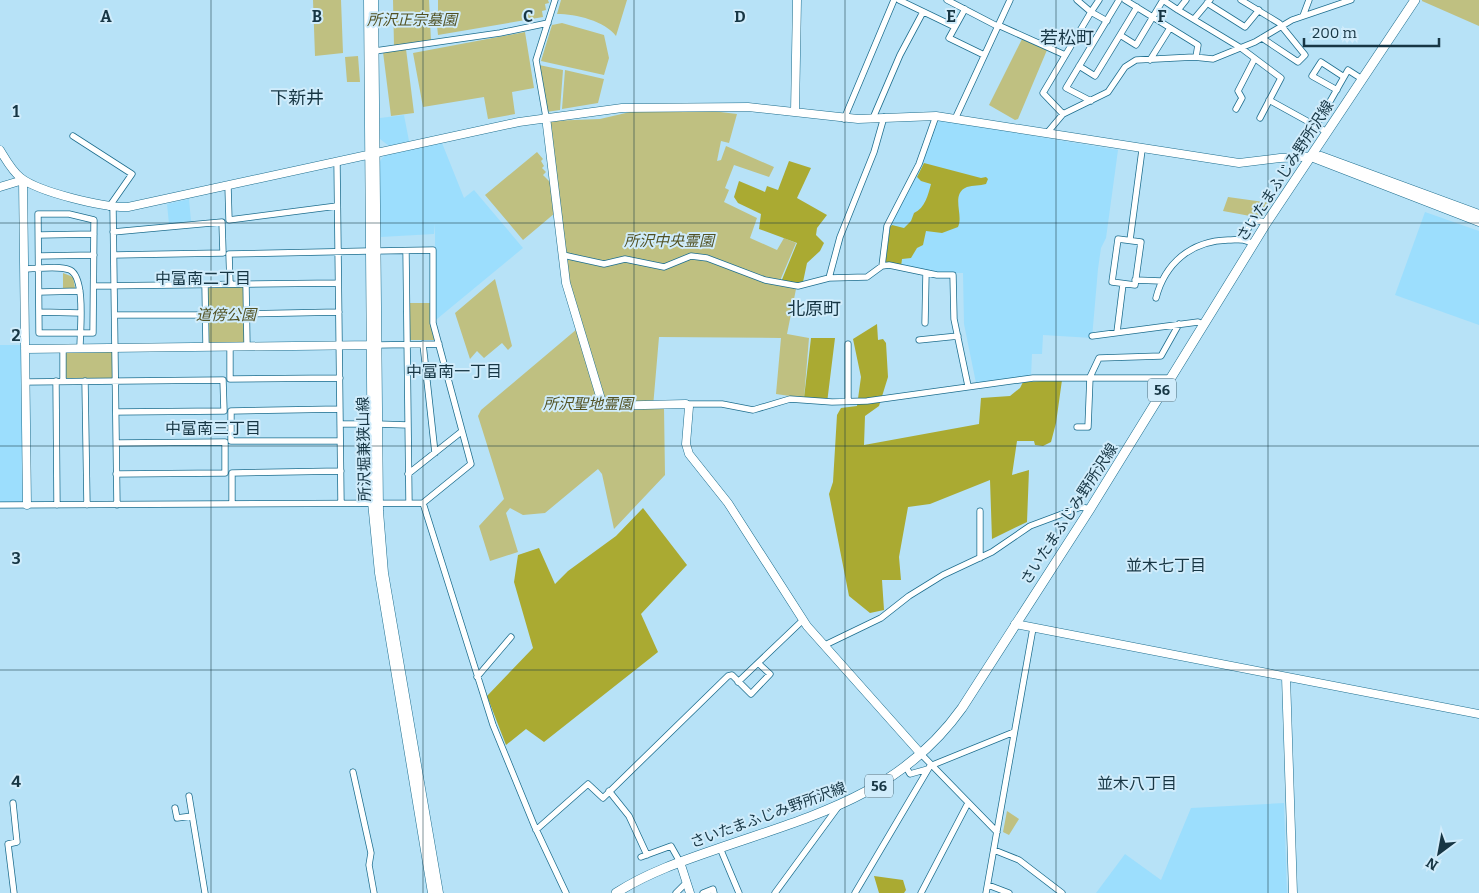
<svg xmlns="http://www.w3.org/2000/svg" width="1479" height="893" font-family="Bitter,'Noto Sans JP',serif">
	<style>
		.built { fill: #9cdefd }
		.green { fill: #bfc081 }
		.forest { fill: #aaaa32 }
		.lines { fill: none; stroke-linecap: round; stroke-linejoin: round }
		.street-casing { stroke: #1e6e8e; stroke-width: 7 }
		.secondary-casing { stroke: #1e6e8e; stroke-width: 9 }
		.primary-casing { stroke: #1e6e8e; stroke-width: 10 }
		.street { stroke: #fff; stroke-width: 5.5 }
		.secondary { stroke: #fff; stroke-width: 8 }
		.primary { stroke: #fff; stroke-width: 9 }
		.grid { fill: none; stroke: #173644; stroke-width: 1; stroke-opacity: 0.55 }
		.labels { text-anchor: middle; stroke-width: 4; stroke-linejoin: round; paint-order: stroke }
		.shield { fill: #d0ecfb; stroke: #4e6d7b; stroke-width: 1 }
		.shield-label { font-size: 14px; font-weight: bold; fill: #173644 }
		.park-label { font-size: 15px; font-style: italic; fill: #525224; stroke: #d0ecfb }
		.street-label { font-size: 15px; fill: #173644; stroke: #d0ecfb }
		.neighbourhood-label { font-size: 16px; fill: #173644; stroke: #d0ecfb }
		.quarter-label { font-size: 18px; fill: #173644; stroke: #d0ecfb }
		.grid-label { font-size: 16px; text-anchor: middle; font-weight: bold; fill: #173644; stroke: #d0ecfb; stroke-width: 4; stroke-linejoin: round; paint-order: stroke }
	</style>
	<rect width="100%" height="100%" fill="#b7e2f7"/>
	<path class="built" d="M404 115 409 141 389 146 380 139V118Z
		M939 120 1118 150 1106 238 1101 248 1098 269 1092 338 1043 335 1042 354H1032L1031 377 976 383 964 324 963 273H936L905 265 886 264 889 226Z
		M442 143 464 198 474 190 523 248 437 319H435V224L434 234 381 237 380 161 384 156Z
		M189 199 191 221 169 224 167 204Z
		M1425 212 1479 231V325L1395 295Z
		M0 345H21L23 354 26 502 0 504Z
		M1284 803 1287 893H1096L1125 854 1161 880 1191 808Z"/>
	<path class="green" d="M313 0H341L343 53 315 56Z
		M393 0H429L431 41 394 46Z
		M438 0H548L549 3 545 4 546 10 542 11 543 17 438 35 436 16 438 15Z
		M561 0H627L616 36C605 21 576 14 557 14Z
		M1479 0V26L1422 1V0Z
		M562 23 604 35 609 58 604 75 541 61 552 25Z
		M525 32 534 88 512 92 515 114 488 119 484 97 423 107 413 53Z
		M1022 39 1047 50 1018 119 1015 120 989 105Z
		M406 49 414 113 391 116 383 52Z
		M358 56 360 82H347L345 57Z
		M539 65 563 70 560 110 546 112Z
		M565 70 604 79 598 103 562 109Z
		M712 111 737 114 729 143 721 141 717 161 721 160 726 146 774 167 769 177 734 165 725 188 729 190 724 202 757 218 750 238 777 250 784 238 796 243 779 283 796 289 787 334 809 338 804 398 776 394 781 338 659 337 653 407 664 408 665 475 614 529 602 474 598 469 545 513 523 515 510 508 506 513 518 552 490 561 479 526 504 499 478 416 481 410 577 329 568 288 549 121 600 119 630 112Z
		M537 152 543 159 541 161 544 166 542 168 546 172 543 175 551 183 555 213 523 240 485 195Z
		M1228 197 1271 203 1261 218 1223 211Z
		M63 273 73 277 75 288 63 289Z
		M495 279 512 346 508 350 502 343 484 358 477 351 470 359 455 313Z
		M208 286 245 287V343H207Z
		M410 303H431L435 340H410Z
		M113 352 114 378H65V353Z
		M1007 811 1019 819 1009 835 1003 832Z"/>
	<path class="forest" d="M789 161 811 168 797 198 827 215 817 228 816 235 824 243 820 251 807 263 803 282 796 284 781 282 797 243 759 229 761 214 738 203 734 197 739 181 765 192 767 186 778 190Z
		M924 163 981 178 986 177 988 179 986 184C980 186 973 185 967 187 950 194 964 215 958 227L942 233 926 231 923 245 917 248 911 258 902 259 901 267 896 269 885 266 890 227 892 225 904 228 911 221 914 213C925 208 928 195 931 184L921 181 917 177Z
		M877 324 878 340 883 339 886 343 888 377 879 406 865 416 864 445 979 424 981 398 1010 396 1020 388 1023 382 1062 380 1056 423 1051 442 1043 446 1035 445 1034 441H1017L1012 475 1029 470 1027 522 992 539 990 480 930 504 908 507 899 557 901 580H882L884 610 870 613 849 596 829 494 833 482 837 415 841 408 857 406 861 377 853 339Z
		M811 338H835L827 403 804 398Z
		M643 508 687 565 641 614 658 652 544 742 526 729 506 745 487 696 533 648 514 582 518 555 539 548 555 584 568 571 616 536Z
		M874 876 903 880 906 890 904 893H879Z"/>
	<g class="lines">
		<defs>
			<path id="street" d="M899 0 955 27
				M947 0 997 26
				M1099 0 1091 12 1107 21
				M1125 0 1198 45 1196 57
				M1163 0 1178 10
				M1186 0 1178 10 1241 48 1281 78 1260 118
				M1241 0 1279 23 1305 55 1298 62 1262 38
				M1207 3 1245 27 1259 10
				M1137 7 1120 35 1136 45 1163 0
				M965 9 949 38 984 55
				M1303 16 1309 0
				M1194 19 1210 0
				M998 25 1065 55
				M375 51 500 33 548 23
				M1150 60 1170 28
				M1079 66 1095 76 1120 35
				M1337 90 1312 76 1321 62 1344 77
				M1269 100 1327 132
				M1091 101 1066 88 1119 0
				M1236 109 1242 98 1238 91 1254 60
				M1063 114 1043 93 1091 12 1077 0
				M546 117 536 60 555 0
				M873 118 900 55 923 12
				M844 119 894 0
				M955 119 1010 0
				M1316 126 1348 70 1362 79
				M1047 133 1063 114 1108 92 1125 67 1136 60 1194 57 1213 59 1255 42 1292 20 1351 0
				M73 136 132 174 109 207
				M337 162 341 502
				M228 186 229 220 337 206
				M113 207 117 505
				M38 214H69L94 220 93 333H39Z
				M113 232 222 222 223 253 114 255
				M39 235 94 234
				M1244 238 1252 220 1267 222
				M1118 239 1141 242 1135 285 1112 282Z
				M1130 240 1142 150
				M406 251 409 502
				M563 255 604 264 625 259 664 267 691 256 707 258 765 280 798 286 829 278 867 277 882 266 889 265 937 275H953L954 319 968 386
				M39 256 94 255
				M882 266 887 226 919 164 936 116
				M24 269C37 269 58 265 70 270 86 278 80 331 80 348
				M829 278 840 237 874 152 884 117
				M1135 280 1161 281
				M230 284 229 254 369 251
				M246 284 247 346
				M205 285 206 347
				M94 286 338 283
				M40 292 80 291
				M1156 298C1165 263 1191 241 1228 240 1239 240 1243 238 1253 244
				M40 312 80 313
				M247 314 339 312
				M115 315H205
				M925 323 926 273
				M1117 332 1123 284
				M1092 336 1198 322 1203 324
				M919 340 958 336
				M423 344 435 453
				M848 344V401
				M377 345 439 344
				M230 346V379L340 378
				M63 348V381
				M56 381 57 505
				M85 381 87 505
				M25 382 223 380 224 411 116 412
				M686 404H722L753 410 790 399 832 402 867 401 1033 378H1170
				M340 409 231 411V441H340
				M340 424H370
				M377 424 408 425
				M1077 427H1088L1090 377 1099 358 1161 356 1179 324
				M116 474 225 473V442L117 443
				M408 474 461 432
				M232 503V473L341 471
				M423 503 493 725 534 825 566 893
				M0 505 423 503 471 464 433 323V250L376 251
				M980 558V511
				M825 645 881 618 909 596 943 575 992 552 1030 526 1081 507 1090 509
				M477 677 511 637
				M738 682 803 620
				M921 754 997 832
				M906 767 910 774 928 769
				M353 772 371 853 369 865 374 893
				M609 791 629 816 647 855
				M189 796 205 893
				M13 803 17 842 8 844 14 893
				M175 808 177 818 192 816
				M536 830 588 784 603 798 728 676 732 675 751 694 770 674 758 663
				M720 848 739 893
				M994 850 1019 860 1062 893
				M641 857 671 846 680 862
				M988 885 1009 893
				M676 893 687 882
				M703 893 713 889 714 893
				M775 893 838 807
				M855 893 930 766 1014 732
				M921 893 968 803
				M986 893 1033 628"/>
			<path id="secondary" d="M368 0 372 502 379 573 432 893
				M374 0 379 511 384 573 439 893
				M795 112 797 0
				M546 117 566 283 603 406 686 404 689 407 686 444 689 454 728 503 807 626 921 754
				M0 150C6 160 12 171 21 178 39 192 104 208 128 207L519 122 622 108 748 107 858 119 936 116 1239 163 1280 158 1321 156 1479 214
				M1311 157 1479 222
				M23 180 27 505
				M0 187 23 180
				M25 349 375 345
				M1015 624 1479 714
				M1286 677 1293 893
				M680 862 690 893"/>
			<path id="primary" d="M616 893C647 873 682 861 717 849 812 816 900 795 962 708L1090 509 1267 222 1415 0"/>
		</defs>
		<use href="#street" class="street-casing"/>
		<use href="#secondary" class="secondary-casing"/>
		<use href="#primary" class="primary-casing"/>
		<use href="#street" class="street"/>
		<use href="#secondary" class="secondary"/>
		<use href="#primary" class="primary"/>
	</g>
	<path class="grid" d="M211 0V893M423 0V893M634 0V893M845 0V893M1056 0V893M1268 0V893M0 223H1479M0 446H1479M0 670H1479"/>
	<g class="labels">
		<g class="shield">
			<rect x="1148" y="378.5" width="28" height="23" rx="4"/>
			<rect x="865" y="774.5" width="28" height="23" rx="4"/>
		</g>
		<g class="shield-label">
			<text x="1162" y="395">56</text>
			<text x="879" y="791">56</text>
		</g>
		<g class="park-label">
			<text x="412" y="25">所沢正宗墓園</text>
			<text x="669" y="246">所沢中央霊園</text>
			<text x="226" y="320">道傍公園</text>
			<text x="588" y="409">所沢聖地霊園</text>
		</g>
		<g class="street-label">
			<text transform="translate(1285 171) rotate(-57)" y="5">さいたまふじみ野所沢線</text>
			<text transform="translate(364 449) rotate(-91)" y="5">所沢堀兼狭山線</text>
			<text transform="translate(1069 514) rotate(-57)" y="5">さいたまふじみ野所沢線</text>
			<text transform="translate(768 815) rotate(-20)" y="5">さいたまふじみ野所沢線</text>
		</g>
		<g class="neighbourhood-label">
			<text x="203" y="284">中富南二丁目</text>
			<text x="454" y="377">中富南一丁目</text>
			<text x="213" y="434">中富南三丁目</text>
			<text x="1166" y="571">並木七丁目</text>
			<text x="1137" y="789">並木八丁目</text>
		</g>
		<g class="quarter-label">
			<text x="1067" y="44">若松町</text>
			<text x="297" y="104">下新井</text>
			<text x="814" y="315">北原町</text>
		</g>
	</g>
	<g class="grid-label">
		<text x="106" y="22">A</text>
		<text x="317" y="22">B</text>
		<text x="528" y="22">C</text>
		<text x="740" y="22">D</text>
		<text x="951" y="22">E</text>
		<text x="1162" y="22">F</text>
		<text x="16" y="117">1</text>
		<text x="16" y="341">2</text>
		<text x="16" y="564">3</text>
		<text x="16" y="787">4</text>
	</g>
	<g transform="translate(1439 853) rotate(212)" stroke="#d0ecfb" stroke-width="4" paint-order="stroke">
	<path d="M0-4L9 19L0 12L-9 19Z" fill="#173644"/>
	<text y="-8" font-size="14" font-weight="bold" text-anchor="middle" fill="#173644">N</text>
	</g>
	<path d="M1304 38v8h135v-8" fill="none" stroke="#173644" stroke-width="2.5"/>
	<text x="1312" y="38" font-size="15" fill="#173644" stroke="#d0ecfb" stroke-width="4" paint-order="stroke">200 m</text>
</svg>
